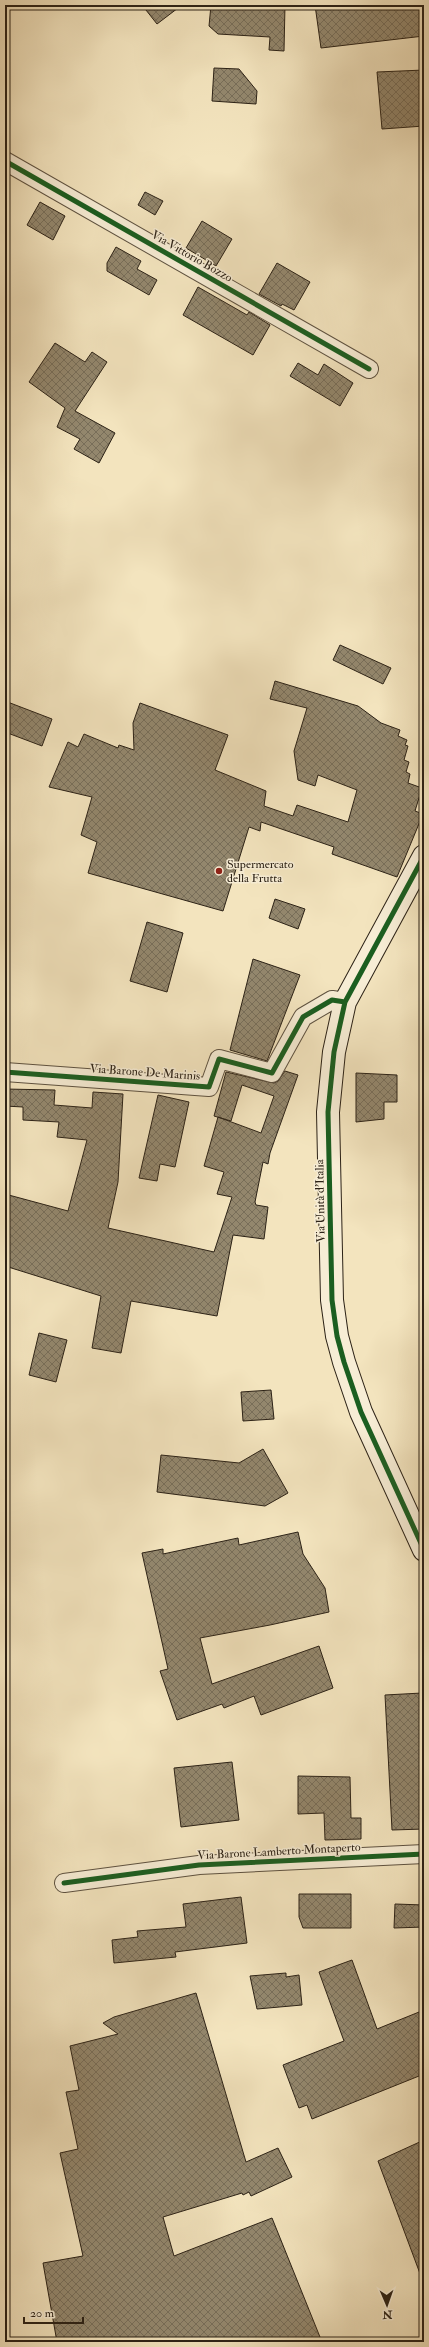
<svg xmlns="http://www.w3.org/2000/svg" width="429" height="2347" font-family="'IM FELL Double Pica',serif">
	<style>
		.building { fill: url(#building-cross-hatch); stroke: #2c2216 }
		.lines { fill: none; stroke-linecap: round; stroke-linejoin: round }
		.street-casing { stroke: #5e5240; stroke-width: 20 }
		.secondary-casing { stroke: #2c2216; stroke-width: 24 }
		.street { stroke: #f7edd5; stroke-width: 18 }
		.secondary { stroke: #f7edd5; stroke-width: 22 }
		.cycleway-casing { stroke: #f7edd5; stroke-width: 8 }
		.cycleway { stroke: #1b5e20; stroke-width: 5 }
		.poi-dot { fill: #8f2418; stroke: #f7edd5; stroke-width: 1.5 }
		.labels { text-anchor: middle; stroke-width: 3; stroke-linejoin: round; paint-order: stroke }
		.street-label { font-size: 12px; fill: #2c2216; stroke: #f7edd5 }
		.poi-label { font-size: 12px; fill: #2c2216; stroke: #f7edd5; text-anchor: start }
	</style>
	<defs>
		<pattern id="building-cross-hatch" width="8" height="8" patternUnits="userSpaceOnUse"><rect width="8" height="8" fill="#93876d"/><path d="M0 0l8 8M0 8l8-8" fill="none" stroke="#786e59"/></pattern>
	</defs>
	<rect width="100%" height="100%" fill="#f3e4be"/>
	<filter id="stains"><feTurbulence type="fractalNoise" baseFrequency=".005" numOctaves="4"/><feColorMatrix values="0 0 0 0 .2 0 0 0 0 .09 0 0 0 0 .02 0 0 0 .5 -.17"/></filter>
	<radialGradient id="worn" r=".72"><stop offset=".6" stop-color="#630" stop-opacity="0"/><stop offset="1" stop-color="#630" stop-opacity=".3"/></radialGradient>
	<path class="building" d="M142 5H182L157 24Z
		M211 5H285L284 51 269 50 270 37 218 34 209 26Z
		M315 5H424V36L321 48Z
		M214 68 239 69 257 91 256 104 212 101Z
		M424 70V126L382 129 377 72Z
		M145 192 163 201 155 215 138 205Z
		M40 202 65 216 53 240 27 225Z
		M202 221 232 239 216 266 186 248Z
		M116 247 141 261 137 269 157 280 149 295 107 271V263Z
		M277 263 310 282 294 310 282 304 281 306 259 294Z
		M198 287 247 315 249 312 270 325 253 355 183 315Z
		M55 343 85 362 92 352 107 362 75 411 115 433 99 463 74 449 80 439 57 427 65 408 29 382Z
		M298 363 318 375 324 364 353 383 340 406 290 376Z
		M340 645 391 668 383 684 333 660Z
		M275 681 358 706 381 723 400 730 398 736 407 740 405 745 408 746 404 760 409 762 406 772 410 774 408 783 422 788 415 811 423 814 397 877 332 854 334 847 261 822 260 831 249 827 223 911 88 873 97 842 81 835 92 797 49 787 68 742 78 747 84 734 118 748 119 745 134 750 133 723 140 703 228 735 215 770 266 791 264 806 293 816 297 805 348 822 357 790 318 775 315 786 298 780 294 751 307 708 270 699Z
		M5 701 52 719 42 746 5 732Z
		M275 899 305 909 298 929 269 918Z
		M147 922 183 933 167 992 130 981Z
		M253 959 300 975 267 1061 230 1050Z
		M285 1071 298 1075 270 1153 268 1164 263 1162 255 1202 256 1205 268 1207 264 1239 233 1235 217 1316 131 1301 121 1353 92 1348 101 1296 5 1266V1194L68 1211 87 1140 57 1137 59 1122 23 1120V1107L5 1106V1089L55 1090 54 1105 92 1108 93 1092 123 1094 118 1182 108 1228 214 1252 232 1197 217 1194 224 1172 204 1166 218 1117 261 1133 274 1096 242 1085 231 1121 214 1116 226 1072 274 1083 278 1081Z
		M356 1073 397 1075V1102H384V1119L356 1122Z
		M158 1095 189 1102 175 1167 160 1164 157 1181 139 1178Z
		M39 1333 67 1340 56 1382 29 1375Z
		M271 1390 274 1419 243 1421 241 1392Z
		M263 1449 288 1493 265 1506 157 1492 161 1455 239 1463Z
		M298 1532 303 1554 325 1588 329 1612 270 1625 200 1638 212 1684 319 1646 333 1688 261 1715 254 1696 224 1708 222 1704 177 1720 160 1671 168 1669 142 1553 163 1549V1554L238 1538 239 1545Z
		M422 1693 424 1829 392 1830 385 1695Z
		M232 1762 239 1820 181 1827 174 1768Z
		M298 1776 350 1777 351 1818H361V1839L325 1840 324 1813 298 1814Z
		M299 1894H351V1928H303L299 1917Z
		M241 1897 247 1943 175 1952 176 1957 114 1963 112 1940 138 1937 137 1931 186 1927 183 1904Z
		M395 1904 424 1905V1927L394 1928Z
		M352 1960 377 2029 424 2010V2074L312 2119 307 2105 299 2108 283 2065 344 2041 319 1972Z
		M286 1973V1977L299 1975 302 2005 257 2009 250 1976Z
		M196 1993 246 2162 278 2148 292 2177 251 2196 249 2192 243 2195 242 2193 163 2217 174 2256 272 2218 322 2342H57L43 2263 83 2256 60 2153 78 2149 66 2092 79 2090 70 2046 118 2034 103 2023 114 2017Z
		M424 2140V2278L422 2279 378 2161Z"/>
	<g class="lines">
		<defs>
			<path id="street" d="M5 161 369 369
				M5 1072 209 1087 219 1059 272 1073 303 1017 332 1000 345 1002
				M64 1883 199 1865 424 1854"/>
			<path id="secondary" d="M424 856 345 1002 334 1052 328 1112 332 1300 337 1336 344 1362 361 1412 424 1550"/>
		</defs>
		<use href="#street" class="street-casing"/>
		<use href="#secondary" class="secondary-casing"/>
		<use href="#street" class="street"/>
		<use href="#secondary" class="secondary"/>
		<defs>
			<path id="cycleway" d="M5 161 369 369
				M424 856 345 1002 334 1052 328 1112 332 1300 337 1336 344 1362 361 1412 424 1550
				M5 1072 209 1087 219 1059 272 1073 303 1017 332 1000 345 1002
				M64 1883 199 1865 424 1854"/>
		</defs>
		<use href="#cycleway" class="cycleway-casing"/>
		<use href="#cycleway" class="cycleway"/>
	</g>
	<circle class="poi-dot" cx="219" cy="871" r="4"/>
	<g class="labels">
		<g class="street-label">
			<text transform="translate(192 256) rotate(30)" y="4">Via Vittorio Bozzo</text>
			<text transform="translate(145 1072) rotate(4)" y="4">Via Barone De Marinis</text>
			<text transform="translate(320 1201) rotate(-91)" y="4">Via Unità d'Italia</text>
			<text transform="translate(279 1851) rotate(-3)" y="4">Via Barone Lamberto Montaperto</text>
		</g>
		<g class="poi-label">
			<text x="227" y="868">Supermercato<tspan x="227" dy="14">della Frutta</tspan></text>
		</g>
	</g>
	<rect width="429" height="2347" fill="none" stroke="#f3e4be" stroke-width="20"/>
	<rect x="6" y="6" width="417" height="2335" fill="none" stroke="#2c2216" stroke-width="2"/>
	<rect x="10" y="10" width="409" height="2327" fill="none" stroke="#2c2216"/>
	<g transform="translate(387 2305) rotate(178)" stroke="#f7edd5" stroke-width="3" paint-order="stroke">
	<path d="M0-3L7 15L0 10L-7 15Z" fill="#2c2216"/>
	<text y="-6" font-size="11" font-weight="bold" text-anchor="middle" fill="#2c2216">N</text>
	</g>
	<path d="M24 2317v6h59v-6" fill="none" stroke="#2c2216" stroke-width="2"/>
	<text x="30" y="2317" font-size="12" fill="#2c2216" stroke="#f7edd5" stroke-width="3" paint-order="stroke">20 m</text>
	<rect width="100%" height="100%" filter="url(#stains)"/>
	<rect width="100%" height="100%" fill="url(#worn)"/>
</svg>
